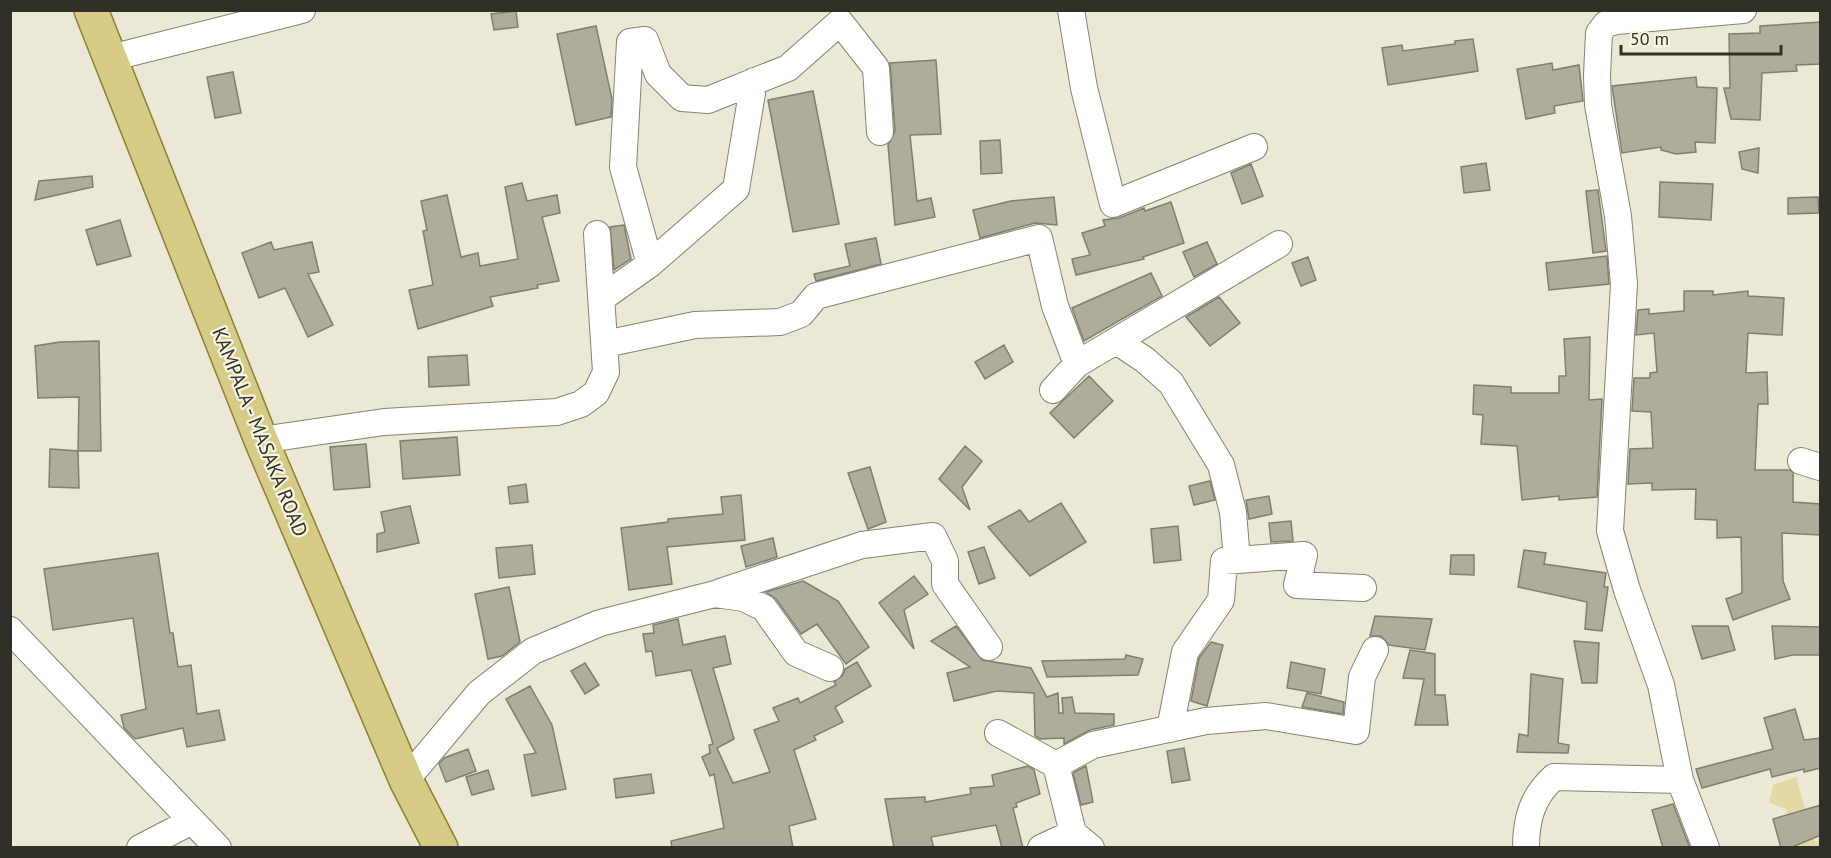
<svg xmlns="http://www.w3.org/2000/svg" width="1831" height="858" font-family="'PT Sans',sans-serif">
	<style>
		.green { fill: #e2d9a4 }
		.building { fill: #afac9b; stroke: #807e6d; stroke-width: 1.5 }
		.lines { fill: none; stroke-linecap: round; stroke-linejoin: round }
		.minor-casing { stroke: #858271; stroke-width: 28 }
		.major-casing { stroke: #8b7f30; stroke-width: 36 }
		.minor { stroke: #fff; stroke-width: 26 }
		.major { stroke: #d6cb86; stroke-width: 33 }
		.labels { text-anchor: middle; stroke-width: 4.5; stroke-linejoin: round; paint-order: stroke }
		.street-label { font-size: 20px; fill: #313028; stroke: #f8f6e3 }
	</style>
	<rect width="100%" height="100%" fill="#ebe8d6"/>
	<path class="green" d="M1796 777 1814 841H1820V847H1802L1786 809 1769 802 1773 785Z"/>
	<path class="building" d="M516 11 518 27 494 30 491 14Z
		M1821 22V64L1796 65 1797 71 1762 73 1760 120 1731 119 1724 88H1730L1729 34 1760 33V26Z
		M596 26 612 99 611 117 576 125 557 34Z
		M1473 39 1478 71 1388 85 1382 48 1402 45 1403 51 1455 44V41Z
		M936 60 941 134 910 135 917 201 931 198 935 217 895 225 888 145 895 131 890 63Z
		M1552 63 1553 70 1579 65 1583 101 1554 106 1555 113 1526 119 1517 69Z
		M233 72 241 113 215 118 207 77Z
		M1696 77 1697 87 1717 88 1715 143 1695 142 1696 152 1676 154 1661 150V147L1622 153 1612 86Z
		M813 91 839 224 793 232 768 100Z
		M1000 140 1002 173 981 174 980 141Z
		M1759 148 1758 173 1742 169 1739 152Z
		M1486 163 1490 190 1464 193 1461 167Z
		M1251 164 1263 196 1242 204 1231 173Z
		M92 176 93 187 35 200 39 181Z
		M1660 182 1713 184 1711 220 1659 217Z
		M522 183 527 201 557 195 560 213 542 217 559 281 537 285 538 288 490 297 493 306 418 329 409 290 433 285 423 231 427 230 421 201 447 195 461 257 478 253 480 266 518 259 505 187Z
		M1598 190 1606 251 1593 253 1586 191Z
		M1054 197 1057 225 1035 223 980 238 973 210 1011 201Z
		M1818 197 1819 213 1788 214V198Z
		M1171 202 1184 243 1143 257 1144 259 1076 275 1072 259 1090 255 1082 233 1105 226 1103 220 1119 218 1144 208 1145 211Z
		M120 220 131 256 97 265 86 230Z
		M624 225 631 259 614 270 610 227Z
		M876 238 881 264 816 281 814 274 850 266 845 244Z
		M271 242 274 250 312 242 319 272 308 274 333 325 308 337 285 288 259 298 242 253Z
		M1207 242 1217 264 1194 277 1183 252Z
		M1607 256 1609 284 1549 290 1546 263Z
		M1308 257 1316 280 1301 286 1292 263Z
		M1151 273 1162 296 1084 341 1072 308Z
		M1684 291H1713V295L1748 291V296L1784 298 1782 335 1748 333 1746 373 1767 372 1768 404H1758L1755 470H1790L1793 473V502L1821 504V535L1782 533 1783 581 1790 599 1733 620 1726 599 1742 593 1741 537 1717 538V520L1695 519 1696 489 1652 490V483L1628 484 1630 449 1653 448 1651 412 1632 411 1634 378H1650V373L1657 372 1654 333 1636 335 1638 310 1649 309V314L1684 311Z
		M1219 297 1240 323 1210 346 1186 317Z
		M1590 337 1589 400 1602 399 1597 497 1559 500V496L1522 500 1517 446 1481 444 1483 415 1473 414 1474 385 1511 387V393H1559V376H1566L1564 339Z
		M99 341 101 451H78L79 397 38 398 35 346 60 342Z
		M1004 345 1013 362 985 379 975 362Z
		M467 355 469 385 429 387 428 357Z
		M1089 376 1113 401 1074 438 1050 413Z
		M457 437 460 475 403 479 400 441Z
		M366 444 370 487 334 490 330 447Z
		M965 446 982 461 962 487 970 510 939 479Z
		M50 449 78 451 79 488 49 487Z
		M870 467 886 522 868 529 848 473Z
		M1210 481 1215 500 1194 505 1189 486Z
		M526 484 528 502 510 504 508 487Z
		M741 495 745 540 667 547 672 584 629 590 621 528 668 522V519L723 514 721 497Z
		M1269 496 1272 514 1249 519 1246 500Z
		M1061 503 1086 542 1030 576 988 527 1020 510 1029 522Z
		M410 506 419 543 377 552V534L385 532 381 512Z
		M1291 521 1293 541 1271 542 1269 523Z
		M1178 526 1181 560 1154 563 1151 529Z
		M773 538 777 557 746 567 741 546Z
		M532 545 535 574 499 578 496 548Z
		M984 547 995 578 979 584 968 552Z
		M1524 550 1546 553 1544 564 1606 573 1604 587H1608L1602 631 1585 629 1587 602 1518 587Z
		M158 553 170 633H173L178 667 191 665 197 714 219 710 225 740 187 747 183 728 135 739 124 728 121 715 146 709 133 618 53 630 44 569Z
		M1451 555H1474V575L1450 574Z
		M914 576 928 594 904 610 914 649 879 603Z
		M803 581 838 601 869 647 846 664 817 624 801 634 776 599 766 592Z
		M509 587 520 642 502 656 488 659 475 594Z
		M1375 616 1432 619 1425 650 1389 645 1381 636H1370Z
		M678 619 683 645 725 636 731 664 713 668 734 739 717 748 733 783 770 772 754 730 779 721 773 708 798 698 800 703 836 685 834 682 843 675 845 669 857 662 871 686 835 707 843 722 814 736 816 740 794 750 816 819 789 826 793 848H672L671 841 724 828 714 774 710 776 702 757 710 753 709 745 713 744 691 670 656 676 652 651 646 652 643 634 654 633 653 625Z
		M956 626 982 660 1031 668 1047 697 1058 693 1059 713H1063L1062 698 1072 697 1075 713 1114 714V725L1090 730 1064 744V738L1040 739 1035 736 1034 693 997 691 954 701 947 673 970 667 931 641Z
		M1692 626H1728L1735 650 1702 659Z
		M1772 626 1821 627V655H1793L1775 659Z
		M1574 641 1599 643 1597 683H1582Z
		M1211 642 1223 645 1207 706 1191 701 1199 658Z
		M1410 650 1435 654V695H1445L1448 725H1415L1424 679 1403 678Z
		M1126 655 1143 659 1138 675 1047 677 1042 661 1125 659Z
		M1291 662 1325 669 1321 694 1287 688Z
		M585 663 599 685 585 694 571 671Z
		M1531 674 1563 679 1558 743 1569 745 1568 753 1517 752 1519 734 1528 736Z
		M530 686 552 725 566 789 532 796 524 755 536 753 506 699Z
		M1307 693 1344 702 1343 714 1302 707Z
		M1795 709 1804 740 1821 738V768L1804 772V769L1772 777 1770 769 1702 788 1696 769 1773 749 1764 718Z
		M1184 748 1190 780 1172 783 1167 751Z
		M468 749 476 771 446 782 439 764 444 758Z
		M1028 766 1034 770 1040 794 1016 803 1017 807 1013 808 1023 848H1002L996 825 931 837 934 848H894L885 799 925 797V802L971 794 970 788 994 786 992 775Z
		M1086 766 1093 802 1081 805 1073 773Z
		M488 770 494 789 472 795 466 777Z
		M651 774 654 793 616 798 614 779Z
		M1673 804 1690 848H1663L1652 810Z
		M1821 805V835L1790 848H1781L1773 819Z"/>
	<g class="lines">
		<defs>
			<path id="minor" d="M1071 10 1084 88 1113 204 1254 147
				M110 58 302 10
				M650 264 736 189 754 81
				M602 298 650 264 623 167 630 42 645 40 658 74 682 98 708 100 788 68 840 22 876 68 880 132
				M1118 342 1145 360 1171 383 1221 465 1233 512 1237 560
				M605 344 695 325 780 322 801 314 816 296 1039 238 1055 306 1077 364
				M1053 390 1077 364 1279 244
				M261 440 384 422 557 412 581 404 596 393 606 372 597 234
				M1801 461 1820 467
				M720 592 862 545 933 536 945 561V584L989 647
				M10 630 218 848
				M1170 729 1185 652 1221 600 1224 561 1304 555 1297 585 1363 588
				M998 733 1056 765 1073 833 1091 848
				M1056 765 1093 745 1206 721 1266 716 1356 731 1362 677 1375 650
				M406 780 479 693 533 651 600 623 715 594 744 598 764 608 796 653 830 668
				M140 848 192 821
				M1041 848 1073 833
				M1526 848C1526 819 1532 797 1554 777L1680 780
				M1706 848 1680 780 1661 685 1627 590 1610 531 1624 284 1618 216 1598 105 1597 75 1599 33 1606 24 1616 21 1743 10"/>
			<path id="major" d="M91 10 261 440 406 780 441 848"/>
		</defs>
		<use href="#minor" class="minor-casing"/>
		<use href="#major" class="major-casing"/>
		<use href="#minor" class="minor"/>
		<use href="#major" class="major"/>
	</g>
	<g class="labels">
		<g class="street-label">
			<text transform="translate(260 432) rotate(68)" y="7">KAMPALA - MASAKA ROAD</text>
		</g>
	</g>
	<rect width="1831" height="858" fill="none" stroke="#313028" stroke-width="24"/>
	<path d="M1621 45v9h160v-9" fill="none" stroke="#313028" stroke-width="3"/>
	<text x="1630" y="45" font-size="18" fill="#313028" stroke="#f8f6e3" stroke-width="4.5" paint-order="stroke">50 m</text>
</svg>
